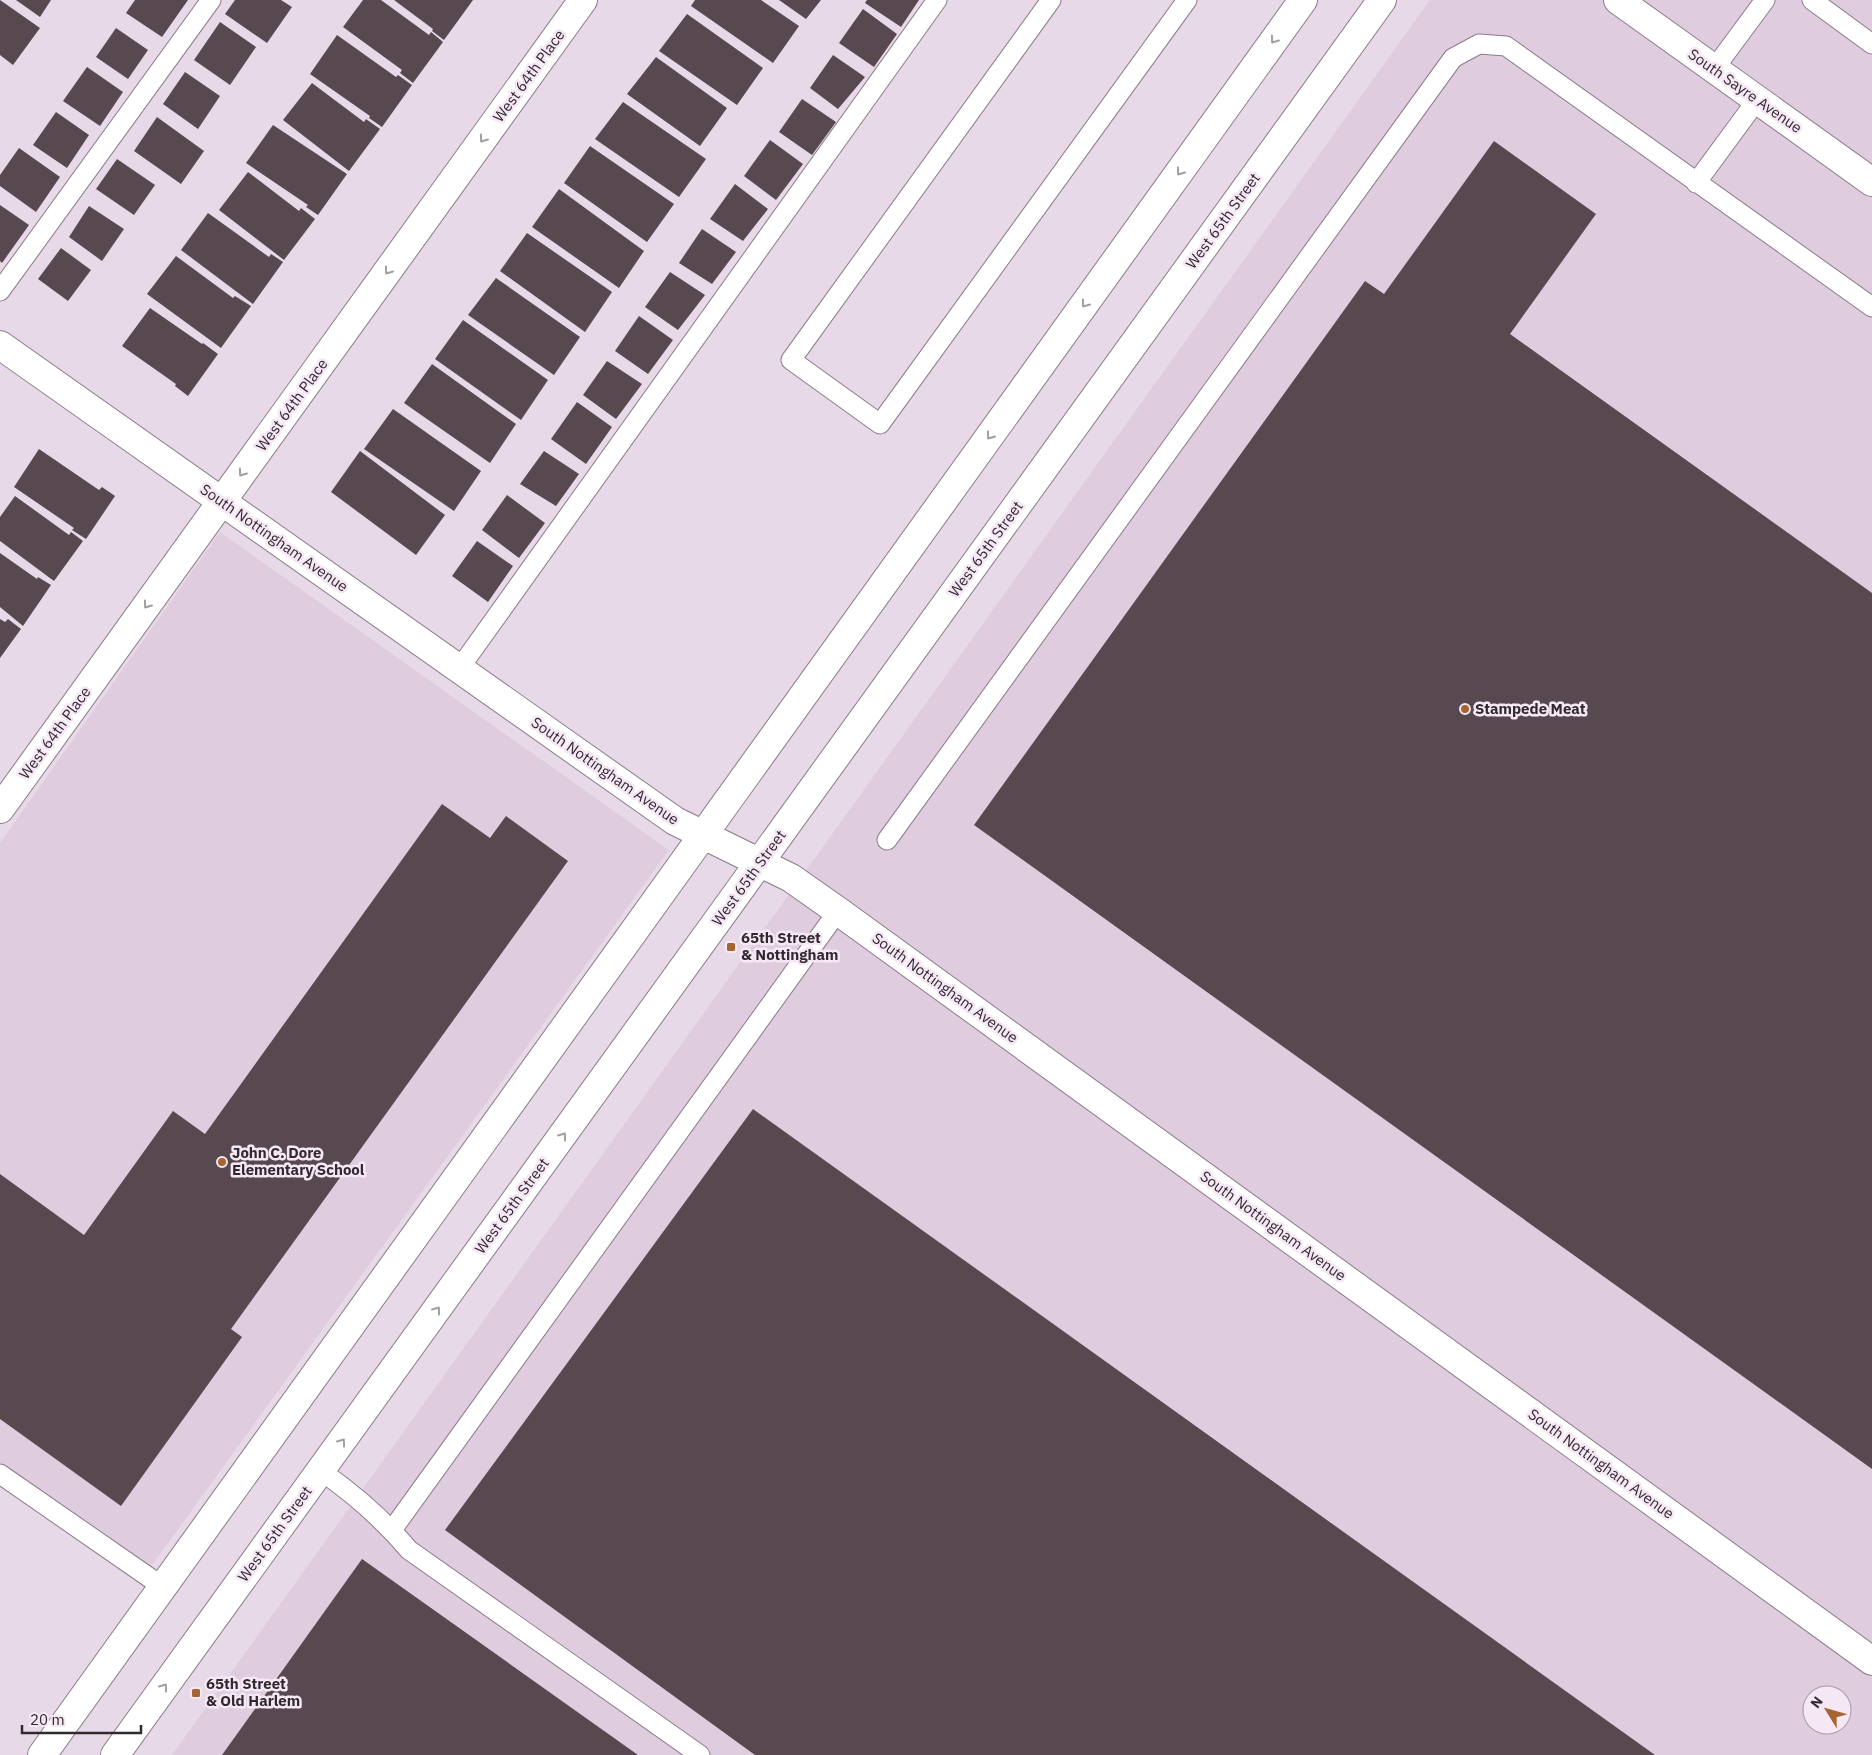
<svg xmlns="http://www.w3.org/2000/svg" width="1872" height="1755" font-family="'IBM Plex Sans',sans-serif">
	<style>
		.built { fill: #e0ccdf; fill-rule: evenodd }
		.building { fill: #584850 }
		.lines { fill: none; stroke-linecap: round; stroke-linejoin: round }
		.lane-casing { stroke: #8a7c89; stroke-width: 21 }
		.street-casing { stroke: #8a7c89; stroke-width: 30 }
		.secondary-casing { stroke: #8a7c89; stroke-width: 30 }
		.lane { stroke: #fff; stroke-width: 19 }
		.street { stroke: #fff; stroke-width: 28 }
		.secondary { stroke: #fff; stroke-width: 28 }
		.oneway { stroke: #a29fa1 }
		.poi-dot { fill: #a66530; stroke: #f6e7f5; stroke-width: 2 }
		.labels { text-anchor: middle; stroke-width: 5; stroke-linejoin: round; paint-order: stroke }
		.street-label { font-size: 15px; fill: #302a2f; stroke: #f6e7f5 }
		.poi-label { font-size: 15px; font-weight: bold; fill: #302a2f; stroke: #f6e7f5; text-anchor: start }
	</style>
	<rect width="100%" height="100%" fill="#e8d9e8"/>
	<path class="built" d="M1430 0H1872V1755H172ZM1812 1695H1842V1725H1812Z
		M220 532 669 850 145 1575 0 1474V843Z"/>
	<path class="building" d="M0 0 40 28 13 65 0 55Z
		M16 0H51L40 17Z
		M135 0H188L162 37 126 13Z
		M235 0H281L292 7 267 43 225 14Z
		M363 0H381L429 35 431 32 443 42 413 83 400 73 402 70 343 27Z
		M394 0H473L444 40 432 31 433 29Z
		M695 0H761L799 26 773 63 691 6Z
		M779 0H821L806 19Z
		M867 0H919L901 27 865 3Z
		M863 9 897 34 874 67 839 43Z
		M687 14 763 68 737 105 659 51Z
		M220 22 256 47 230 85 194 60Z
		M116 28 148 50 128 79 96 57Z
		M337 35 396 77 398 75 412 85 382 127 369 118 370 116 310 74Z
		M833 55 865 77 838 109 810 88Z
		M656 57 727 108 700 146 627 94Z
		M87 67 123 92 100 126 63 101Z
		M185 72 220 96 198 129 163 104Z
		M312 83 364 122 366 119 380 129 349 171 283 120Z
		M802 99 836 122 812 155 779 132Z
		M623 102 706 159 679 197 595 139Z
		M56 112 89 135 67 168 33 145Z
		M157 117 204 151 181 184 134 151Z
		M273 125 347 174 318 215 306 207 308 205 246 163Z
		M770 140 803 164 776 200 744 176Z
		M1494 141 1596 214 1510 334 1872 593V1469L974 825 1365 281 1384 294Z
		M590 146 674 204 647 242 564 183Z
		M19 148 60 177 36 212 0 186V175Z
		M117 159 155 185 134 215 96 189Z
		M248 172 299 211 301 208 315 219 284 260 219 210Z
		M735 184 768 209 743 241 710 219Z
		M559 189 644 251 619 288 532 227Z
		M0 205 29 225 2 263 0 261Z
		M89 206 124 229 102 261 69 237Z
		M208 213 269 257 271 254 283 262 253 304 181 250Z
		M702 229 736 252 712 284 679 263Z
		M527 233 612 292 585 332 500 271Z
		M61 248 91 270 68 301 38 279Z
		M176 256 233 298 235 296 251 306 221 348 147 294Z
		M670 272 705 295 678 330 645 307Z
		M496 278 580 337 554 375 468 315Z
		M150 308 202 344 203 343 218 354 188 396 175 386 176 384 122 346Z
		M639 316 673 340 648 374 615 351Z
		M463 320 548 380 521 420 435 359Z
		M607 361 642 384 616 419 583 395Z
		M432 364 516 424 490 463 404 403Z
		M577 402 612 427 586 464 551 439Z
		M393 409 481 471 454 511 364 449Z
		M39 449 99 490 102 487 115 496 86 539 72 530 74 528 14 487Z
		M360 451 445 515 416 555 331 492Z
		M544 451 579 474 556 506 520 484Z
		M507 495 545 523 519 558 482 530Z
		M15 496 69 535 71 532 83 541 54 581 0 541V517Z
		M477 541 513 566 488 602 452 576Z
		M0 553 37 579 38 577 51 585 23 626 0 607Z
		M0 619 5 622 8 619 21 629 0 658Z
		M442 804 490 838 506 816 568 861 231 1329 242 1337 121 1506 0 1419V1174L84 1235 173 1111 205 1134Z
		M753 1109 1655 1755H755L445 1530Z
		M362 1559 638 1755H222Z"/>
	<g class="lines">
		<defs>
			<path id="lane" d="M1051 0 791 360 880 424 1187 0
				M1812 0 1872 44
				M1714 69 1765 0
				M1696 183 1757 100
				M0 291 211 0
				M459 669 937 0
				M887 840 1453 58 1479 44 1506 46 1872 307
				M321 1471C354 1494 383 1519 409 1550L700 1755
				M0 1474 163 1587
				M392 1530 838 911"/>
			<path id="street" d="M1618 0 1872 182
				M0 345 675 821 791 878 838 911 1872 1661
				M0 809 583 0"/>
			<path id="secondary" d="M42 1755 1303 0
				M115 1755 1382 0"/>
		</defs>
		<use href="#lane" class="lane-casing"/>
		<use href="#street" class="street-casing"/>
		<use href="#secondary" class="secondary-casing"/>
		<use href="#lane" class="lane"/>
		<use href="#street" class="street"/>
		<use href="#secondary" class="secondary"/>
	</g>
	<defs><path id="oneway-chevron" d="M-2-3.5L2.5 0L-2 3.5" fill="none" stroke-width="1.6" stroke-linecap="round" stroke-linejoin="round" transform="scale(1.25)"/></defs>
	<g class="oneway">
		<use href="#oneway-chevron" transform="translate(1274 40) rotate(126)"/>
		<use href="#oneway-chevron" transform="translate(483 139) rotate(126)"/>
		<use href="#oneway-chevron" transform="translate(1180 172) rotate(126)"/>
		<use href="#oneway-chevron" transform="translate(388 271) rotate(126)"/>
		<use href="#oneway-chevron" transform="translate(1085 304) rotate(126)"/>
		<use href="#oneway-chevron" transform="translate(990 436) rotate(126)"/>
		<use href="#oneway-chevron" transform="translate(242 473) rotate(126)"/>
		<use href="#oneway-chevron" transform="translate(147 605) rotate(126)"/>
		<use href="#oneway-chevron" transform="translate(563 1136) rotate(-54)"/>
		<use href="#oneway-chevron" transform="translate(437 1310) rotate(-54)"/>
		<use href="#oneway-chevron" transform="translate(342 1442) rotate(-54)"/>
		<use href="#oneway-chevron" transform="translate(164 1687) rotate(-54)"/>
	</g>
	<g class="poi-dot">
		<circle cx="1465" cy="709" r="5"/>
		<rect x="726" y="942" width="10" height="10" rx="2.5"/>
		<circle cx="222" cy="1162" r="5"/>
		<rect x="191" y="1688" width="10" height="10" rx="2.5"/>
	</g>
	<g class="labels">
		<g class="street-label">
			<text transform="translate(529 76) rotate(-54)" y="5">West 64th Place</text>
			<text transform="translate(1745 91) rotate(35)" y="5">South Sayre Avenue</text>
			<text transform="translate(1223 221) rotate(-54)" y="5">West 65th Street</text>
			<text transform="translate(292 405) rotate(-54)" y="5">West 64th Place</text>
			<text transform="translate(274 538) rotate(35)" y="5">South Nottingham Avenue</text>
			<text transform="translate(986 549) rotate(-54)" y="5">West 65th Street</text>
			<text transform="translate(55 733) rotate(-54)" y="5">West 64th Place</text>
			<text transform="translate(605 771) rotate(35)" y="5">South Nottingham Avenue</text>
			<text transform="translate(749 878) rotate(-54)" y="5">West 65th Street</text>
			<text transform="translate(945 988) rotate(36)" y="5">South Nottingham Avenue</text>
			<text transform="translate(512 1206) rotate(-54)" y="5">West 65th Street</text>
			<text transform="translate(1273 1226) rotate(36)" y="5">South Nottingham Avenue</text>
			<text transform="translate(1601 1464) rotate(36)" y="5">South Nottingham Avenue</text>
			<text transform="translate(275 1534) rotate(-54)" y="5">West 65th Street</text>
		</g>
		<g class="poi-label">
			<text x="1475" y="714">Stampede Meat</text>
			<text x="741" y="943">65th Street<tspan x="741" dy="17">&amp; Nottingham</tspan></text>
			<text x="232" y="1158">John C. Dore<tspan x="232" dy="17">Elementary School</tspan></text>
			<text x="206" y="1689">65th Street<tspan x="206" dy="17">&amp; Old Harlem</tspan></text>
		</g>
	</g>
	<g transform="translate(1827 1710) rotate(307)"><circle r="24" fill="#f6e7f5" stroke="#a79ba6"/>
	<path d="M0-4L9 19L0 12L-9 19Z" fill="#a66530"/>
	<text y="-8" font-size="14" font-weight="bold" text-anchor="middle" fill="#302a2f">N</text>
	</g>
	<path d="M22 1725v8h119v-8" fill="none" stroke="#302a2f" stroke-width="2.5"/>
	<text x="30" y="1725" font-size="15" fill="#302a2f" stroke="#f6e7f5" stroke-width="4" paint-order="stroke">20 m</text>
</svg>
